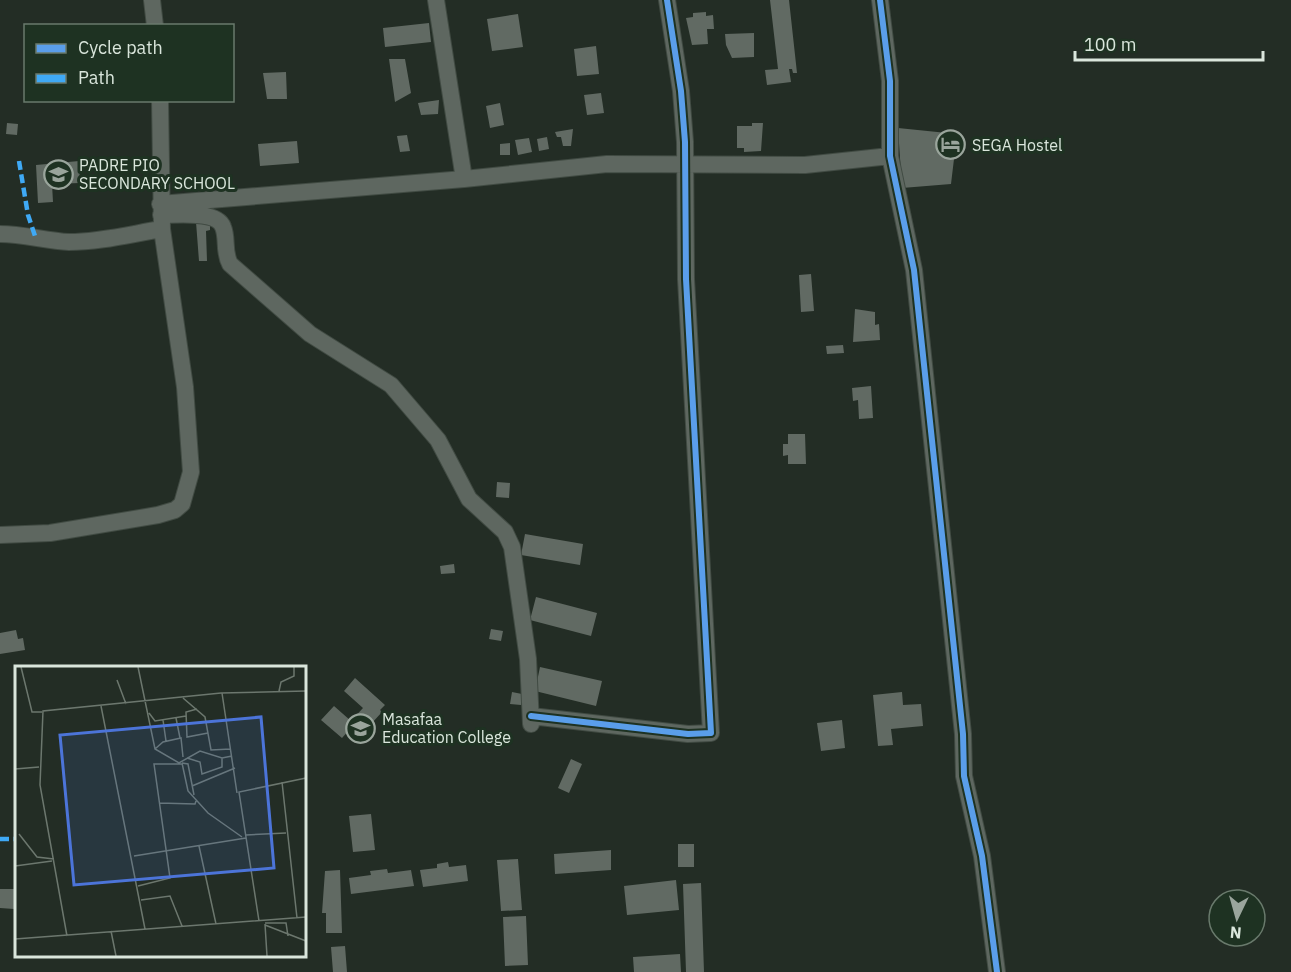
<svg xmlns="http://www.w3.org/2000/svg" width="1291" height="972" font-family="'IBM Plex Sans',sans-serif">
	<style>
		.building { fill: #616a63 }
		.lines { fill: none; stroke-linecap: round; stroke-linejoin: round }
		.minor-casing { stroke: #414b43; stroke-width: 18 }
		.minor { stroke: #5e6760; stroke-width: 16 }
		.quiet { stroke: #3fa9f5; stroke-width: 4.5; stroke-dasharray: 9 4.5; stroke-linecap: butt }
		.cycleway-casing { stroke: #1e3222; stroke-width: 10 }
		.cycleway { stroke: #5a9eea; stroke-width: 6 }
		.labels { text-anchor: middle; stroke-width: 6; stroke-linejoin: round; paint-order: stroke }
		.poi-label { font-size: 16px; fill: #dae6dc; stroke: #1e3222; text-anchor: start }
		.inset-road { fill: none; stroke: #6c776e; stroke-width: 1.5 }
		.view { fill: #4c74d9; fill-opacity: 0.15; stroke: #4c74d9; stroke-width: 3 }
		.inset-edge { fill: none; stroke: #dae6dc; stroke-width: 3 }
	</style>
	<rect width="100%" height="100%" fill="#232d25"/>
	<path class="building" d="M770 0H789L797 73H793L792 69H789L791 82 767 85 765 70 778 69Z
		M706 12V16L713 15 714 29H707L708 44 692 45 686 18 693 17V13Z
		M518 14 523 47 492 51 487 19Z
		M429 23 431 42 385 47 383 28Z
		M754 33V57L732 58 726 45 725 34Z
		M596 46 599 74 577 76 574 49Z
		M389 59H405L411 93 395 102Z
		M286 72 287 99H267L263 73Z
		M601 93 604 113 587 115 584 95Z
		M439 100 438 114 421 115 418 103Z
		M500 103 504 125 490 128 486 106Z
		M7 123 18 124 17 135 6 134Z
		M752 123H763L761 151 744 152V148H737V126H752Z
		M898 128 957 134 951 184 902 188Z
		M573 129 571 146H563L561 137H557L555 132Z
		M407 135 410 151 400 152 397 136Z
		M547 137 549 149 539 151 537 139Z
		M529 138 532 152 518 155 515 140Z
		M297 141 299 163 260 166 258 144Z
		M510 143V155H500V144Z
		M79 161 80 183 52 184 53 202 38 203 36 165Z
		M196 222H210V230L206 231 207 261H199Z
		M811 274 814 311 801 312 799 275Z
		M855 309 875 312V325L879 324 880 340 853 342Z
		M843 345 844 353 827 354 826 346Z
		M871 386 873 418 859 419 858 400 853 401 852 388Z
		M788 434H805L806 464H788V455L783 456V444H788Z
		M497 482 510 483 509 498 496 497Z
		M525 534 583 544 580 565 521 555Z
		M454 564 455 573 441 574 440 566Z
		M536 597 597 613 591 636 530 620Z
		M491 629 503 631 501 641 489 639Z
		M16 630 18 639 23 638 25 650 0 654V633Z
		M540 667 602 681 596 706 535 691Z
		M355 678 385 705 380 710 382 712 360 736 351 728 342 738 321 720 334 706 351 721 363 708 344 691Z
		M512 692 522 694 521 705 510 704Z
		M902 692 903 705 921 704 923 726 891 729 893 745 878 746 873 695Z
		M842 720 845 748 821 751 817 723Z
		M571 759 582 764 569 793 558 788Z
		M371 814 375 850 353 852 349 816Z
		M678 844H694V867H678Z
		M611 850V870L555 874 554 854Z
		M518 859 522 910 501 911 497 860Z
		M448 862 449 867 466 865 468 881 423 887 420 870 437 868V864Z
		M387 869 388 873 411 870 414 886 351 894 349 878 371 875 370 871Z
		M340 870 342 933H326V913H322L325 871Z
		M676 880 679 910 627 915 624 886Z
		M701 883 704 972H686L683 884Z
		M0 889H15L14 909 0 908Z
		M526 916 528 965 505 966 503 917Z
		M345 946 347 972H333L331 947Z
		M680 954 681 972H634L633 957Z"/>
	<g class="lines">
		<defs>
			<path id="minor" d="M152 0 155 26
				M436 0 464 179
				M880 0 890 81V156L914 270 963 734 964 776 982 856 997 972
				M160 204 464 179 607 164 805 165 890 156
				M161 215C175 215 217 210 223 227 228 239 223 251 230 264L310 334 391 385 438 440 469 499 505 532 512 547 528 659 531 724
				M0 234C24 234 46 241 69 242 100 242 131 234 162 229
				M0 535 50 533 158 515 175 510 182 504 191 472 185 387 162 229 160 100
				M531 716 688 734 711 733 686 279 685 142 681 91 667 0"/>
		</defs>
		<use href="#minor" class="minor-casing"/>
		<use href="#minor" class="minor"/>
		<path class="quiet" d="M19 161 28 215 35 236
			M0 839H16"/>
		<defs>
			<path id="cycleway" d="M880 0 890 81V156L914 270 963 734 964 776 982 856 997 972
				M531 716 688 734 711 733 686 279 685 142 681 91 667 0"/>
		</defs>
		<use href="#cycleway" class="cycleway-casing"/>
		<use href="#cycleway" class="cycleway"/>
	</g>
	<defs>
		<symbol id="hotel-ring" viewBox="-11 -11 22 22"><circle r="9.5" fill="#1e3222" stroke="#9aa59c" stroke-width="1.5"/><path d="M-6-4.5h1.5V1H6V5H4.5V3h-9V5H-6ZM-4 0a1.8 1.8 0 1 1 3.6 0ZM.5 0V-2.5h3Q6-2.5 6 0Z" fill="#9aa59c"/></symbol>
		<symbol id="school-ring" viewBox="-11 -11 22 22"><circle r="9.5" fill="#1e3222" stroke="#9aa59c" stroke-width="1.5"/><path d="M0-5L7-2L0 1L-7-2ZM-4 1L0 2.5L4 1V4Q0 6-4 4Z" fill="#9aa59c"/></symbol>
		<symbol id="university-ring" viewBox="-11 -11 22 22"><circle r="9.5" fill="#1e3222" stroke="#9aa59c" stroke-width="1.5"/><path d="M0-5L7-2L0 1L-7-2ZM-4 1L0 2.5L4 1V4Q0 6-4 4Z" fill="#9aa59c"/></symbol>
	</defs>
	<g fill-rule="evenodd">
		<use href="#hotel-ring" x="934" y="128" width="33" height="33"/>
		<use href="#school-ring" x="42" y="158" width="33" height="33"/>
		<use href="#university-ring" x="344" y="712" width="33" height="33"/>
	</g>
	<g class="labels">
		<g class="poi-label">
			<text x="972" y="151">SEGA Hostel</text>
			<text x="79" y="171">PADRE PIO<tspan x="79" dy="18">SECONDARY SCHOOL</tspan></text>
			<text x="382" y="725">Masafaa<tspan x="382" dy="18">Education College</tspan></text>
		</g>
	</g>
	<g transform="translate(15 666)">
		<rect width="291" height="291" fill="#232d25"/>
		<path class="inset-road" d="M6 1 17 46H27M123 1 140 83 164 97 185 85 207 92 217 90M102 14 111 38M264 25 266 16 279 10V1M207 27 222 127M168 32 190 51 196 84 216 83M86 40 130 263M182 43 171 46 172 71 193 67M134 47 140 55 171 50M161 52 165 72M148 54 151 75M140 83 148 76 166 72 168 91M172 92 185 96 187 108 207 101V92M167 97 173 125 193 147 227 171M167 97 173 98 179 129M0 103 24 101M267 116 282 252M177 120 220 102M144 137 180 138 181 135M4 168 22 191 39 193M231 169 271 167M184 180 201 258M119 190 231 172M0 200 37 195M123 220 155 212 139 98H167M126 234 155 230 167 260M244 255 224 126 291 112M250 257H271L273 270M250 258 252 290M250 259 291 275M96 265 101 290M52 270 25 119 28 45 206 27 291 25M0 273 291 251"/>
		<path class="view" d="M246 51 259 202 59 219 45 69Z"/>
		<rect width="291" height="291" class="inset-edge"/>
	</g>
	<rect x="24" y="24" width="210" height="78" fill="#1e3222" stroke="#697a6c" stroke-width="1.5"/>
	<rect x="36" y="44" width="30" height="9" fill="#5a9eea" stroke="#697a6c" stroke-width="1.5"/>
	<text x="78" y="54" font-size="18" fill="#dae6dc">Cycle path</text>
	<rect x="36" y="74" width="30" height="9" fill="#3fa9f5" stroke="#697a6c" stroke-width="1.5"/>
	<text x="78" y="84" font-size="18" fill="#dae6dc">Path</text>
	<g transform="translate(1237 918) rotate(185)"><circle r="28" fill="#1e3222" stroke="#697a6c" stroke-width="1.5"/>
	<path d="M0-4.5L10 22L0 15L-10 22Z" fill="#9aa59c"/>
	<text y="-9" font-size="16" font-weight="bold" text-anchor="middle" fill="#dae6dc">N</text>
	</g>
	<path d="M1075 51v9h188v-9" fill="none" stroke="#dae6dc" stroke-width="3"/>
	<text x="1084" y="51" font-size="18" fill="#dae6dc" stroke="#1e3222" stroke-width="4.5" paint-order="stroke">100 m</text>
</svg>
